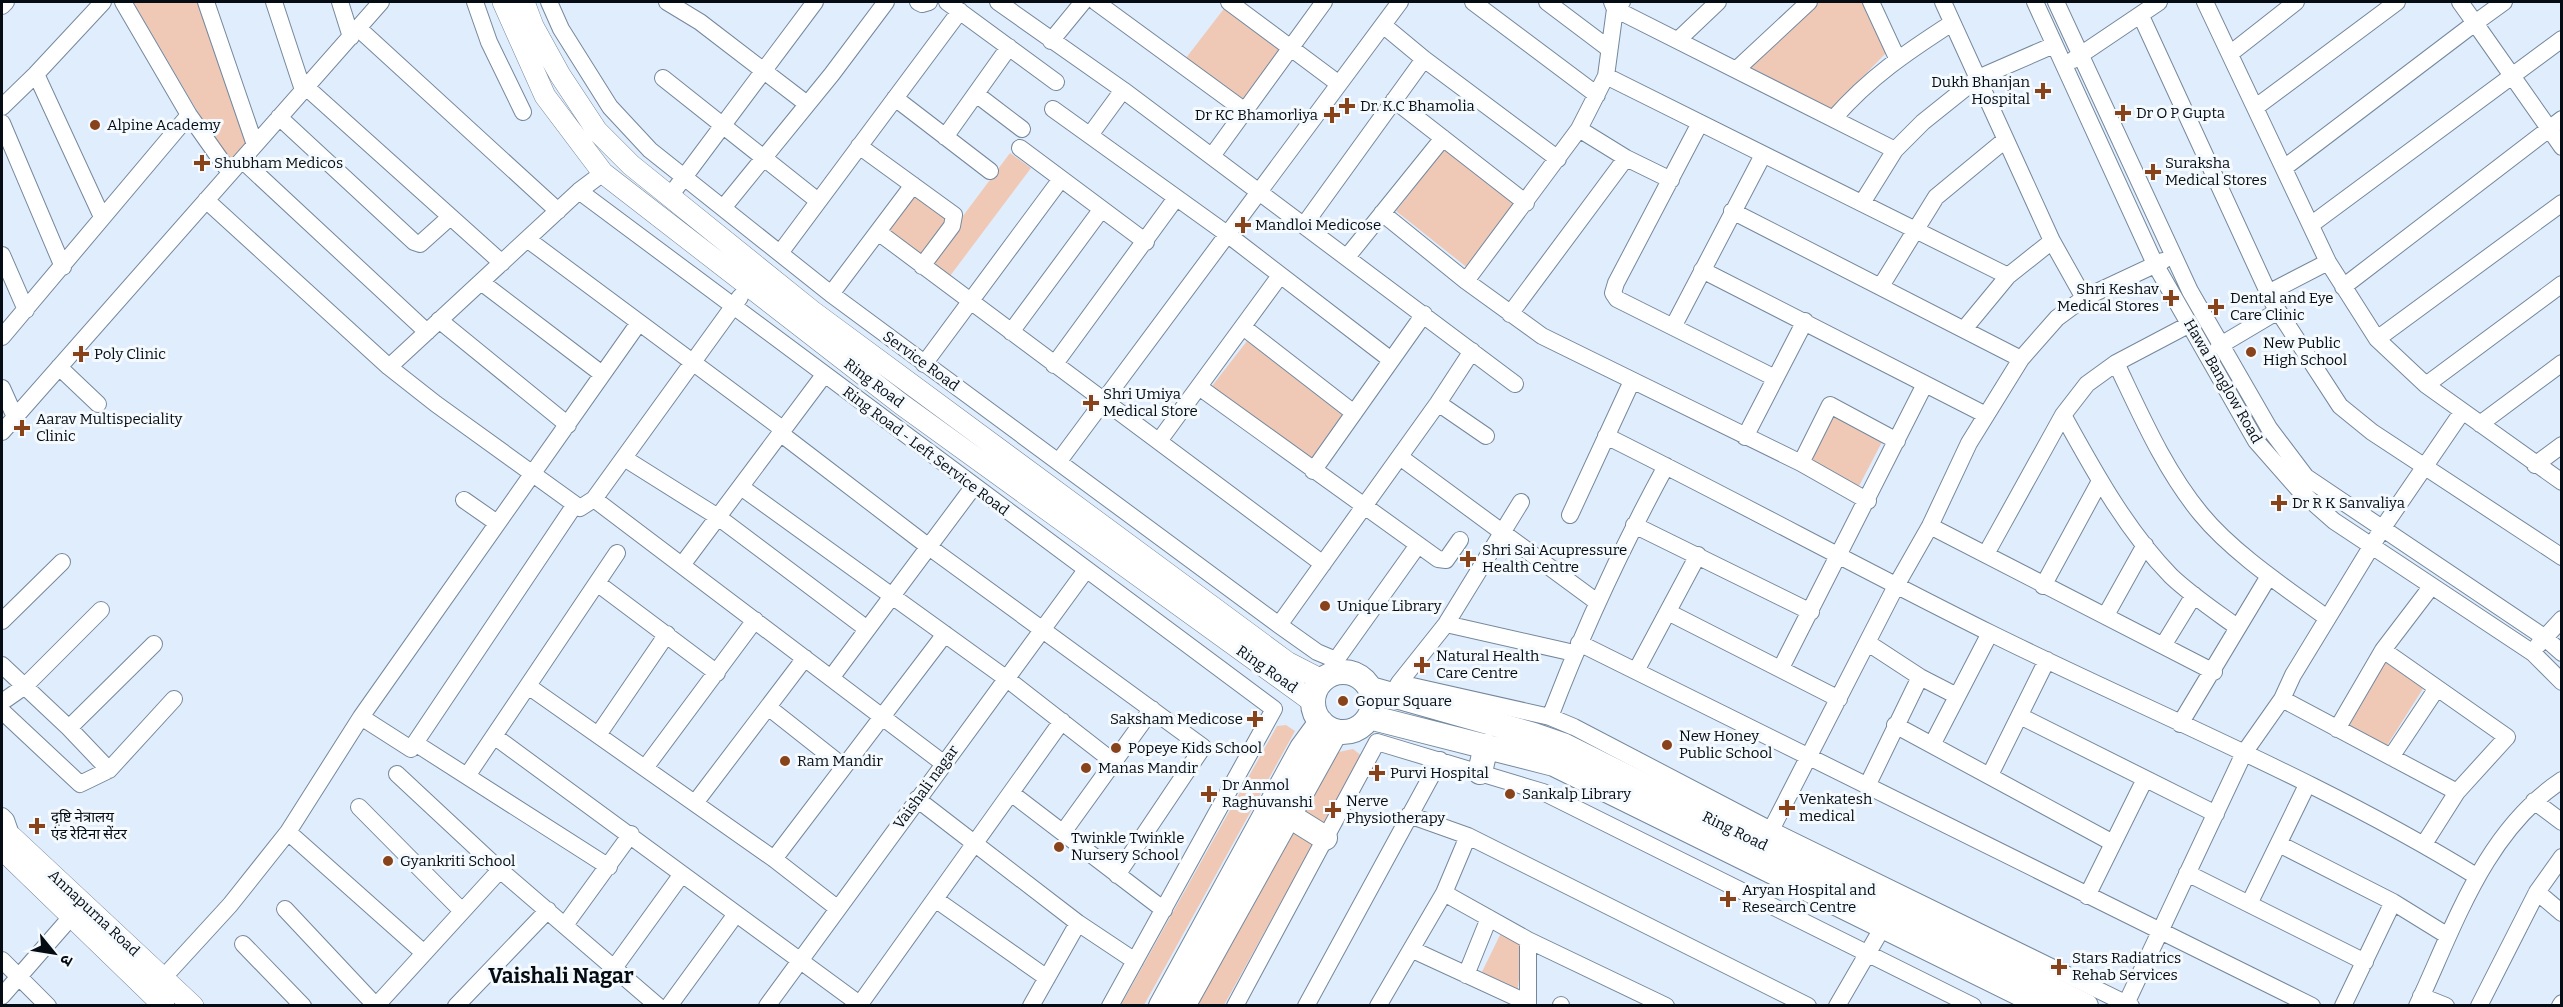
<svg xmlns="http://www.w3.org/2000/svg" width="2563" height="1007" font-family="Bitter,'Noto Sans Devanagari',serif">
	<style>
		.green { fill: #efc9b6 }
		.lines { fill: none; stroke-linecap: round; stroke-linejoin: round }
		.minor-casing { stroke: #74889d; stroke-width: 18 }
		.major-casing { stroke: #74889d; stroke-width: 22 }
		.highway-casing { stroke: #74889d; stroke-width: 26 }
		.minor { stroke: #fff; stroke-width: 16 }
		.major { stroke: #fff; stroke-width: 21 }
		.highway { stroke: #fff; stroke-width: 24 }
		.poi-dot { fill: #88431b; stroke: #f5fafe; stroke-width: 2 }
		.labels { text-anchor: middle; stroke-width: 6; stroke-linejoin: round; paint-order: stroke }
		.poi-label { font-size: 15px; fill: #050c13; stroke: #f5fafe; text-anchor: start }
		.street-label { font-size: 15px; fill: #050c13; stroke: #f5fafe }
		.district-label { font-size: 21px; font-weight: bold; fill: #050c13; stroke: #f5fafe }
	</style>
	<rect width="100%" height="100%" fill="#e0edfc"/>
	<path class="green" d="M133 2H199L250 147 229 165Z
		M1815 2H1864L1888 51 1831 109 1748 66Z
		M1226 6 1282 50 1243 101 1186 58Z
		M1446 147 1519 206 1469 269 1396 211Z
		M1010 153 1031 168 950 276 889 231 917 194 957 224Z
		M1247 341 1344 416 1309 462 1212 386Z
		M1834 415 1883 440 1859 486 1810 460Z
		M2385 659 2424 687 2386 747 2343 724Z
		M1286 725 1295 731 1144 1005H1121L1277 726Z
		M1353 749 1362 756 1224 1005 1196 1006 1334 753Z
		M1501 933 1523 945 1517 996 1479 978Z"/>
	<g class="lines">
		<defs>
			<path id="minor" d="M123 2 189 115 230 173
				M206 2 255 145
				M274 2 303 90
				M340 2 351 37
				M475 2 489 42 523 112
				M549 2 561 29 610 107 650 150 831 294 1279 625 1317 652 1336 660 1335 673
				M667 2 700 22 807 104
				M918 2 922 4 929 2
				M947 2 1056 82
				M998 2 1123 90 1515 384
				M1096 2 1245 111
				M1229 2 1339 84
				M1473 2 1597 95
				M1547 2 1608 48
				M1612 2 1615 9 1895 150
				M1871 2 1897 58
				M1943 2 2052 241 2084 298
				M2035 2 2155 264 2256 441 2300 491 2334 521 2533 653 2562 682
				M2056 2 2190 291 2269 428 2306 477 2544 637 2562 653
				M2205 2 2328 262 2377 339 2426 385
				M2504 2 2475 23 2562 147
				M2 6 6 2
				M2141 16 2273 303 2340 406 2372 432 2562 557
				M1383 25 1424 59 1558 159
				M358 28 558 211
				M1679 39 1718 2
				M1051 41 1083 2
				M2231 53 2296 2
				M2073 60 2159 2
				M1738 68 1809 2
				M36 74 102 217
				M1606 76 2008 276
				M663 78 818 201
				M306 87 502 263
				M976 94 1022 129
				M895 98 990 171
				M1394 100 1526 203
				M2 107 36 74 103 2
				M2256 107 2397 2
				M1053 109 1227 234 1391 360
				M279 117 414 242 420 244 449 218
				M1834 118C1870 77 1907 52 1952 23
				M2 123 63 267
				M1700 123 1616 283 1613 293 1617 299 1775 378
				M1579 129 1626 158 1671 180
				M1090 135 1123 90
				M945 137 1009 47
				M859 146 954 215 952 226 922 266
				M1020 148 1146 242
				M1212 156 1324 2
				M242 160 427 332
				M2284 168 2475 23 2460 2
				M579 191 1274 709 1110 1006
				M670 196 815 2
				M206 200 389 367 436 404 580 508 594 499 740 297
				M1862 203 1895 150 1923 122 1978 78 2054 45
				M723 208 832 74 886 2
				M1732 211 2021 359
				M1382 213 1466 281 1542 336 1801 463 1868 501
				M2312 224 2562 39
				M1304 225 1424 59
				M878 232 1323 564
				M527 239 777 425
				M780 253 960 11
				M2 255 26 310
				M1347 257 1443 138
				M1702 270 1984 414
				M1466 281 1579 129 1606 76 1615 9 1622 2
				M481 282 602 374
				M2562 284 2426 385 2562 482
				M1881 286 1936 197 2005 140
				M2343 287 2562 119
				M2268 293 2328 262
				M831 294 913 185
				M1510 314 1626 158
				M439 320 568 425
				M1243 327 1354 413
				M1673 327 1763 155
				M1965 328 2008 276 2052 241
				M1011 332 1101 210
				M2 337 189 115
				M2377 339 2562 203
				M2219 346 2278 311
				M2116 363C2141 415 2164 469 2201 514 2233 553 2286 588 2327 618
				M924 364 1061 179
				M1054 365 1176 198
				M59 367 98 404
				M389 367 579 191 603 173
				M1199 387 1438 559 1446 560 1460 540
				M2 388 15 417
				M1438 403 1486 436
				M2063 415C2094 471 2126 530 2171 576 2191 595 2215 611 2237 627
				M2480 424 2562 363
				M2 432 381 2
				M780 433 929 547 1203 747 1117 875
				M1606 436C1735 500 1861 569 1990 633 2152 713 2322 781 2476 876
				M1745 437 1805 321
				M1159 441 1279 277
				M1400 457 1597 602
				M624 458 718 517 867 629
				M1059 461 1400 2
				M1801 463 1830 405 1897 441
				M2535 465 2562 445
				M1313 471 1424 314
				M741 487 1007 679 1115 763
				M594 499 943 763
				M464 500 497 523
				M1570 515 1632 381
				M1634 525 1811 612
				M1930 526 2214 672
				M1986 554 2063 415 2087 384 2116 363 2190 324
				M682 565 824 375
				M597 583 717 673
				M2043 586 2100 481
				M1668 612 1839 699
				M2106 615 2145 545
				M2 621 62 562
				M1446 624 1574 653
				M1279 625 1438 403 1472 351
				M1579 643 2312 1006
				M1868 643 1920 677 1957 696
				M2164 644 2194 595
				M2538 645 2562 619
				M2383 650 2507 737 2457 792 2424 844
				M1336 660 1418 545
				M2 665 69 728 109 770
				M1781 668 1925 384
				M1636 671 1698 555
				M831 678 974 486
				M1399 683 1446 624 1521 502
				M528 686 774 859 837 908
				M1392 695 1399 683 1550 717 1574 727 1771 830 2131 1006
				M2282 699 2457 792
				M2 702 25 686 101 610
				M768 707 844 767
				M2 711 80 784 109 770 174 699
				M2020 716 2216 814
				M361 717 411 749 574 506
				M1550 717C1583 630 1622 547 1666 466
				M2180 724 2269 576
				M1895 725 2113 843
				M69 728 154 644
				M2337 729 2383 650 2431 587
				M598 735 667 634
				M494 736 862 1006
				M415 743 609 867
				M1933 743 1990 633
				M2391 757 2437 688
				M645 768 755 620
				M397 774 500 870 658 1006
				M1990 775 2047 660
				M467 776 617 553
				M1868 784 1920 677
				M1011 793 1164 910
				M917 799 1078 923 1135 961
				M2534 801 2562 822
				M695 803 805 658
				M359 807 462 911
				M1409 815 1468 836 1808 1006
				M2 816 6 820 12 837
				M1771 830 1897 584 1930 526 1969 443 2021 359 2057 318 2084 298 2163 261
				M1064 831 1152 709
				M288 832 424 953
				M2279 844 2393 902 2448 936
				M774 859 945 634
				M2187 873 2365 962
				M2537 892 2562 913
				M1444 893 1528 940 1666 1006
				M2087 896 2145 779
				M935 899 1047 978
				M2249 904 2307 785
				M285 909 376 1006 500 870
				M565 925 631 834
				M243 944 303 1006
				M1413 950 1528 1003V940
				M2 960 48 1006
				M614 968 682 874
				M1466 975 1489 918
				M164 977 230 905 288 832 361 717 638 324
				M2 996 71 917
				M2421 996 2446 1006
				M860 1004 1062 721
				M1561 1005V1006
				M456 1006 548 910
				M669 1006 736 914
				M767 1006 1086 570
				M1031 1006 1078 923
				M1235 1006 1377 742 1543 792 1973 1006
				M1306 1006 1440 760
				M1378 1006 1444 893 1468 836
				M1837 1006 1884 925
				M2125 1006 2244 753 2282 699 2293 675 2382 529 2462 412
				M2343 1006 2393 902
				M2417 1006C2455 925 2484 832 2562 780
				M2479 1006 2537 892 2562 857
				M2560 1006 2562 1003"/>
			<path id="major" d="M503 2 545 96 603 173 901 404 1313 702
				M524 2 533 26 560 75 597 131 631 165 812 311 1287 662 1322 680
				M2 835 12 837 193 1006
				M2 844 3 850 164 1006"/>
			<path id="highway" d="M1313 702a30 30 0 1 1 60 0a30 30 0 1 1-60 0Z
				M1371 689 1534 735 1563 745 2086 1006
				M1369 717 1554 764 2045 1006
				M1480 772 1486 746
				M1288 815 1325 838
				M1161 1006 1302 748 1321 722
				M1183 1006 1336 731"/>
		</defs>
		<use href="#minor" class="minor-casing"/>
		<use href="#major" class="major-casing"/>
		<use href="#highway" class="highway-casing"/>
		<use href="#minor" class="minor"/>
		<use href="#major" class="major"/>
		<use href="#highway" class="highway"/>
	</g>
	<g class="poi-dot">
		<path d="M2040 82h6v6h6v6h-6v6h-6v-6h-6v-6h6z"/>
		<path d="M1344 97h6v6h6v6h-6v6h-6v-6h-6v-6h6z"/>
		<path d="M2120 104h6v6h6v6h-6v6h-6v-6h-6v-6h6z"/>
		<path d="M1329 106h6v6h6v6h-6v6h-6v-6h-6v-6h6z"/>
		<circle cx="95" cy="125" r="6"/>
		<path d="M199 154h6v6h6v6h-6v6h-6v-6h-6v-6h6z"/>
		<path d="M2150 163h6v6h6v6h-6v6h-6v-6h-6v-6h6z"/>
		<path d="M1240 216h6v6h6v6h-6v6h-6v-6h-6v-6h6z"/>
		<path d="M2168 289h6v6h6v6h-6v6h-6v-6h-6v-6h6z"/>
		<path d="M2213 298h6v6h6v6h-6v6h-6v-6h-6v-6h6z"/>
		<circle cx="2251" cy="352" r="6"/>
		<path d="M78 345h6v6h6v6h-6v6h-6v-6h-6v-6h6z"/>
		<path d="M1088 394h6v6h6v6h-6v6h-6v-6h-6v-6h6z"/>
		<path d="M19 419h6v6h6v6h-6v6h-6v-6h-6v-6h6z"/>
		<path d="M2276 494h6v6h6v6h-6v6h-6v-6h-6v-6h6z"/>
		<path d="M1465 550h6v6h6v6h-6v6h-6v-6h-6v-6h6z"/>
		<circle cx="1325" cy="606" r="6"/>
		<path d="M1419 656h6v6h6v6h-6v6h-6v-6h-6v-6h6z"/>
		<circle cx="1343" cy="701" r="6"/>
		<path d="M1252 710h6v6h6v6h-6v6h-6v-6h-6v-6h6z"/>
		<circle cx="1667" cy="745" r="6"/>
		<circle cx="1116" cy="748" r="6"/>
		<circle cx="785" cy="761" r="6"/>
		<circle cx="1086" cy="768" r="6"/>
		<path d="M1374 764h6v6h6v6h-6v6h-6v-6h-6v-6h6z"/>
		<path d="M1206 785h6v6h6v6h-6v6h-6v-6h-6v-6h6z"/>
		<circle cx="1510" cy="794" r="6"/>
		<path d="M1784 799h6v6h6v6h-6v6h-6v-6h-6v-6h6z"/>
		<path d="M1330 801h6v6h6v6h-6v6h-6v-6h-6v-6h6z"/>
		<path d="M34 817h6v6h6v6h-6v6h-6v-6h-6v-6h6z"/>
		<circle cx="1059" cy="847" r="6"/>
		<circle cx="388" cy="861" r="6"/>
		<path d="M1725 890h6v6h6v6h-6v6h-6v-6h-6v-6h6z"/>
		<path d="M2056 958h6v6h6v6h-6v6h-6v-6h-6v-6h6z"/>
	</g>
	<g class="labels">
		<g class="poi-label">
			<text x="2030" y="87" text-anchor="end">Dukh Bhanjan<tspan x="2030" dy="17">Hospital</tspan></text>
			<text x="1360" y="111">Dr. K.C Bhamolia</text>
			<text x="2136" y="118">Dr O P Gupta</text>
			<text x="1318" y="120" text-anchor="end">Dr KC Bhamorliya</text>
			<text x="107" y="130">Alpine Academy</text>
			<text x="214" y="168">Shubham Medicos</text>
			<text x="2165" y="168">Suraksha<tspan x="2165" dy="17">Medical Stores</tspan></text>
			<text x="1255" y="230">Mandloi Medicose</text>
			<text x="2159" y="294" text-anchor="end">Shri Keshav<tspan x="2159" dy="17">Medical Stores</tspan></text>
			<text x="2230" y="303">Dental and Eye<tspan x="2230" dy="17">Care Clinic</tspan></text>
			<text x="2263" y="348">New Public<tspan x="2263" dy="17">High School</tspan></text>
			<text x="94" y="359">Poly Clinic</text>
			<text x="1103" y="399">Shri Umiya<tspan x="1103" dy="17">Medical Store</tspan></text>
			<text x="36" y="424">Aarav Multispeciality<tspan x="36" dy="17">Clinic</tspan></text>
			<text x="2292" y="508">Dr R K Sanvaliya</text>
			<text x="1482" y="555">Shri Sai Acupressure<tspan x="1482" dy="17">Health Centre</tspan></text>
			<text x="1337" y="611">Unique Library</text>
			<text x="1436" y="661">Natural Health<tspan x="1436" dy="17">Care Centre</tspan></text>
			<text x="1355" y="706">Gopur Square</text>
			<text x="1243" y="724" text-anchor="end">Saksham Medicose</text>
			<text x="1679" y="741">New Honey<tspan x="1679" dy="17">Public School</tspan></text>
			<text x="1128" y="753">Popeye Kids School</text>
			<text x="797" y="766">Ram Mandir</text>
			<text x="1098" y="773">Manas Mandir</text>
			<text x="1390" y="778">Purvi Hospital</text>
			<text x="1222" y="790">Dr Anmol<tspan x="1222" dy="17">Raghuvanshi</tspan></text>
			<text x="1522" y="799">Sankalp Library</text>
			<text x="1799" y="804">Venkatesh<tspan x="1799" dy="17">medical</tspan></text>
			<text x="1346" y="806">Nerve<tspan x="1346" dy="17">Physiotherapy</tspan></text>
			<text x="51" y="822">दृष्टि नेत्रालय<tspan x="51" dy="17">एंड रेटिना सेंटर</tspan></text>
			<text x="1071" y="843">Twinkle Twinkle<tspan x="1071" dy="17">Nursery School</tspan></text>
			<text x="400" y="866">Gyankriti School</text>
			<text x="1742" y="895">Aryan Hospital and<tspan x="1742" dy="17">Research Centre</tspan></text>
			<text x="2072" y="963">Stars Radiatrics<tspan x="2072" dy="17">Rehab Services</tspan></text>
		</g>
		<g class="street-label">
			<text transform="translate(921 361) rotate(36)" y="5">Service Road</text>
			<text transform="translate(2223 381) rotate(60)" y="5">Hawa Banglow Road</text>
			<text transform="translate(874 383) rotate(37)" y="5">Ring Road</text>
			<text transform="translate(926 451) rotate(37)" y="5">Ring Road - Left Service Road</text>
			<text transform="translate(1267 669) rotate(35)" y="5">Ring Road</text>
			<text transform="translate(926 787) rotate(-54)" y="5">Vaishali nagar</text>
			<text transform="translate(1735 831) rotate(26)" y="5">Ring Road</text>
			<text transform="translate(94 913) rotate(43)" y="5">Annapurna Road</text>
		</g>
		<g class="district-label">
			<text x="561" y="983">Vaishali Nagar</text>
		</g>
	</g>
	<rect width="2563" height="1007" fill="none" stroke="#050c13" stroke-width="6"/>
	<g transform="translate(54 953) rotate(120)" stroke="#f5fafe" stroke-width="4.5" paint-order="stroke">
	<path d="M0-4.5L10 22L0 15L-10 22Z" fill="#050c13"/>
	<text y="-9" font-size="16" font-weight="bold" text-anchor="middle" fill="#050c13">उ</text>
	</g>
</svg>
